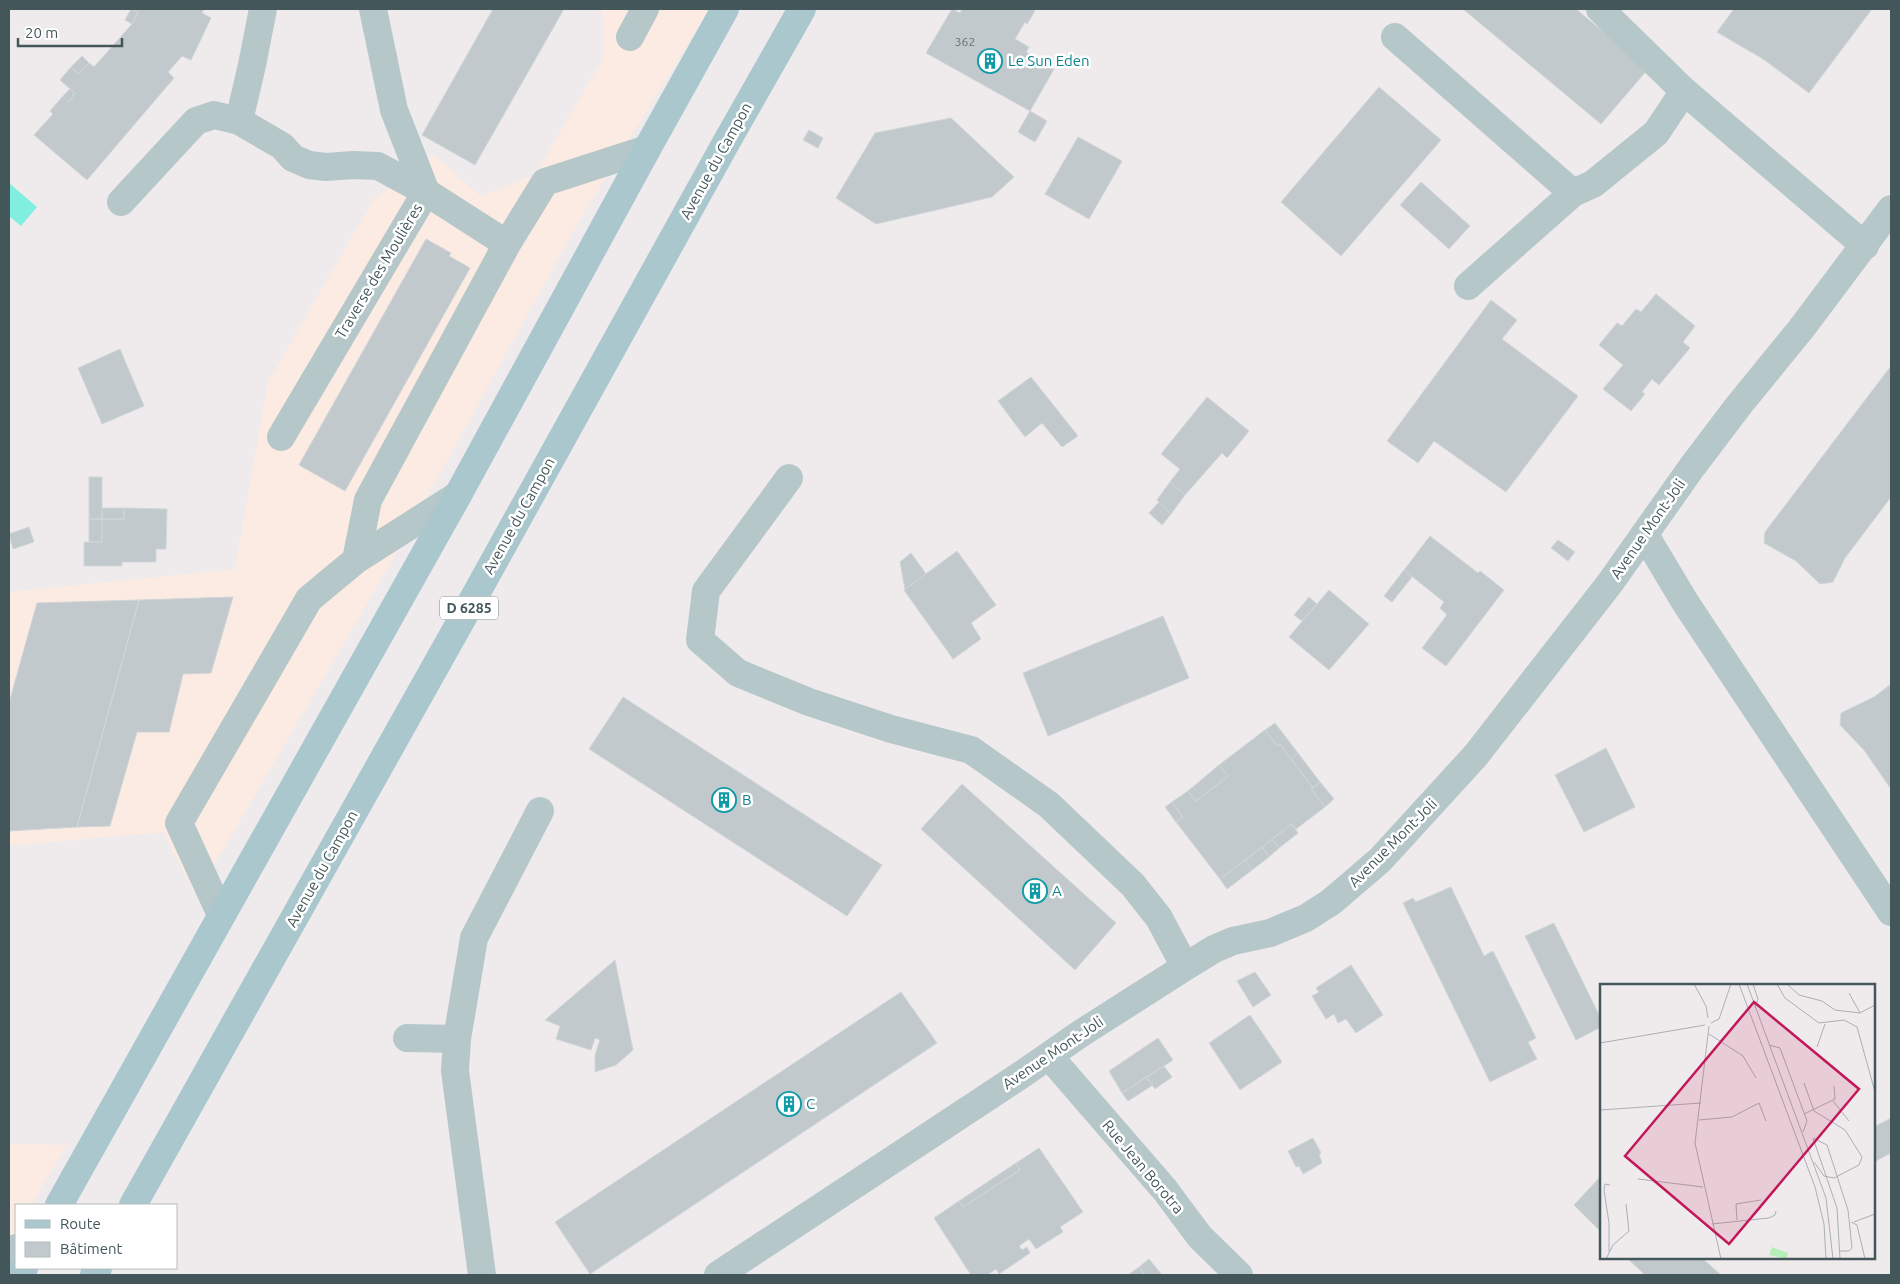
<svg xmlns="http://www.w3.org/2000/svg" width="1900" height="1284" font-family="Ubuntu,sans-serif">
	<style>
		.commercial { fill: #fcebe2 }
		.water { fill: #80efe0 }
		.building { fill: #c2c9cc; stroke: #cfd5d8 }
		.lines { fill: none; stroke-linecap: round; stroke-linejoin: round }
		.minor { stroke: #b6c7ca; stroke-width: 28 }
		.major { stroke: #a9c7cd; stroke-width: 28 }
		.labels { text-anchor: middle; stroke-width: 5; stroke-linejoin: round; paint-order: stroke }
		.number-label { font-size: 12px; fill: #637476 }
		.shield { fill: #fff; stroke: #7b898c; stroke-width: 1 }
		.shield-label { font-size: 14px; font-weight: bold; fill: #43575a }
		.culture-label { font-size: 15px; fill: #0d838f; stroke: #fff; text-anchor: start }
		.street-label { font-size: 15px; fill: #43575a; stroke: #fff }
		.inset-road { fill: none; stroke: #aab0b2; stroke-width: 1 }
		.view { fill: #c2185b; fill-opacity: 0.15; stroke: #c2185b; stroke-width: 2.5 }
		.inset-edge { fill: none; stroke: #43575a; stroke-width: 2.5 }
	</style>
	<rect width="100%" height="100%" fill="#efebec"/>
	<path class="commercial" d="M601 9H709L579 221 390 564 196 896 163 832 9 846V592L235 569 268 382 374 199 434 155 480 196 535 175 604 57V23Z
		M9 1144 67 1145 31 1205H16V1230L9 1243Z"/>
	<path class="water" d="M9 183 37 207 21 226 9 216Z"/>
	<path class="building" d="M131 9 138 12 132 24 125 20Z
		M131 9H204L202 13 211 18 191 60 182 56 168 72 174 78 87 180 34 135 53 114 50 111 63 96 69 102 75 93 60 80 71 67 79 74 89 63 94 67 132 24 138 12Z
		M493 9H564L475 165 422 135Z
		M952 9 960 13 962 9H1032L1035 11 1027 24 1025 22 1015 39 1029 47 1026 52 1054 69 1030 111 926 53Z
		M1463 9H1576L1648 69 1601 124Z
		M1734 9H1872L1809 93 1763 59 1717 32Z
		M82 56 89 63 79 74 71 67Z
		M1379 87 1441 140 1341 256 1281 202Z
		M70 89 75 93 69 102 63 96Z
		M1030 111 1047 121 1035 142 1018 132Z
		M951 118 1014 177 992 197 876 224 836 198 875 133Z
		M809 130 823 138 818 148 803 140Z
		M1078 137 1122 161 1089 219 1045 194Z
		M1421 182 1470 226 1449 249 1400 205Z
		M426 239 451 253 449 256 470 268 345 491 299 465Z
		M1656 294 1695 326 1683 342 1690 348 1659 385 1652 379 1642 392 1645 394 1631 411 1603 389 1623 365 1599 345 1617 323 1622 326 1636 309 1641 312Z
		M1491 300 1517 320 1502 339 1578 396 1506 492 1434 441 1418 463 1387 441Z
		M120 349 144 406 102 424 78 368Z
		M1891 366V497L1845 558 1833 582 1820 584 1796 561 1764 543 1765 532Z
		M1031 377 1078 436 1062 447 1042 423 1025 437 998 401Z
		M1207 397 1249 431 1227 458 1222 453 1185 495 1170 482 1180 469 1161 454Z
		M89 477H102V519H89Z
		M1170 482 1185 495 1171 514 1157 500Z
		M1159 502 1171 514 1162 525 1149 513Z
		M102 508H124V519H102Z
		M124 508 167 509 166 549H156V562H122V566H84V542H102V519H124Z
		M89 519H102V542H89Z
		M29 527 34 542 13 549 9 534Z
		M1430 536 1478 573 1480 571 1504 590 1446 666 1422 648 1447 615 1440 608 1444 602 1404 570Z
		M1558 540 1575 552 1568 561 1551 548Z
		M957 551 996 605 971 623 981 639 953 659 904 590Z
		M911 553 926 574 905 589 900 562Z
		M1404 570 1412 577 1392 602 1384 596Z
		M1329 590 1369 624 1329 670 1289 637Z
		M233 597 211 673 183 674 169 732H137L110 826 77 827 139 600Z
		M1309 597 1317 604 1302 621 1294 615Z
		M139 600 77 827 9 831V703L37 603Z
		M1163 616 1189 678 1048 736 1023 673Z
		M1891 684V789L1864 750 1840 725 1841 713 1874 697Z
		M623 697 882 865 847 916 589 749Z
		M1275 723 1298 753 1291 759 1280 744 1277 746 1265 730Z
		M1265 730 1277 746 1280 744 1291 759 1313 788 1311 789 1325 807 1296 829 1292 824 1220 879 1176 822 1183 817 1172 802 1188 791 1196 801 1228 776 1219 765Z
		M1606 748 1635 807 1584 832 1555 775Z
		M1298 753 1320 782 1313 788 1291 759Z
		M1219 765 1228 776 1196 801 1188 791Z
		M1320 782 1334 799 1325 807 1311 789Z
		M962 784 1116 923 1075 970 921 829Z
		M1172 802 1183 817 1176 822 1165 807Z
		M1292 824 1298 833 1279 848 1272 839Z
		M1272 839 1279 848 1269 857 1262 847Z
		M1262 847 1269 857 1252 870 1245 860Z
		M1245 860 1252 870 1227 889 1220 879Z
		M1451 887 1484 956 1493 951 1536 1038 1528 1042 1537 1059 1490 1082 1403 903 1413 898 1416 902Z
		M1554 923 1601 1019V1027L1576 1040 1525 936Z
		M615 960 633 1050 616 1065 595 1072V1055L600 1040 595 1038 591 1050 556 1039 560 1026 545 1020Z
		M1351 965 1383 1015 1356 1033 1346 1019 1338 1023 1334 1014 1326 1019 1312 996 1319 992 1316 988Z
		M1255 972 1271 995 1253 1007 1237 981Z
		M901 992 937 1043 590 1274 555 1222Z
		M1250 1015 1282 1062 1240 1090 1209 1043Z
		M1158 1038 1173 1060 1122 1093 1109 1071Z
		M1164 1066 1172 1077 1155 1089 1146 1077Z
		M1146 1077 1153 1085 1128 1101 1122 1093Z
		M1891 1118V1153L1874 1162V1127Z
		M1313 1138 1321 1153 1319 1154 1322 1163 1303 1174 1299 1166 1296 1167 1288 1151Z
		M1039 1148 1083 1212 1060 1227 1063 1232 1036 1249 1029 1239 1019 1246 1022 1250 1027 1247 1030 1253 999 1274 996 1269 987 1275H971L934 1218 959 1201 963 1207 1020 1170 1016 1163Z
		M1016 1163 1020 1170 963 1207 959 1201Z
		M1601 1176V1232L1574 1205Z
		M1627 1258H1702L1721 1275H1645Z
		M1149 1259 1162 1275H1145L1139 1267Z
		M1139 1267 1145 1275H1128Z"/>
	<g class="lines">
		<path class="minor" d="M1600 9 1684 91 1865 246
			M630 37 645 9
			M1395 37 1573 193 1593 184 1656 133 1684 91
			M239 121 252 65 263 9
			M121 202 196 121 214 115 239 121 282 146 293 158 309 165 326 167 353 165 378 166 426 192 507 244
			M1468 286 1573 193
			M281 437 426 192 394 110 373 9
			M789 478 706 591 700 640 738 673 809 702 891 729 971 750 1049 805 1133 885 1159 918 1185 967
			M1645 535 1685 602 1891 912
			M356 560 458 495
			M221 915 179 823 309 599 356 560 368 500 507 244 545 182 647 149
			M407 1038 457 1039
			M1049 1056 1165 1190 1200 1237 1239 1275
			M9 1251 16 1248
			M482 1275 455 1071 457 1039 474 938 540 811
			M718 1275 1021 1075 1080 1034 1185 967 1214 949 1233 941 1270 933 1306 918 1331 902 1380 860 1476 755 1610 583 1692 467 1739 405 1801 329 1891 209"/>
		<path class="major" d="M59 1205 458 495 647 149 725 9
			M133 1205 462 619 727 141 802 9
			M19 1275 24 1268
			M94 1275 98 1268"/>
	</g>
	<defs>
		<symbol id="building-ring" viewBox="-11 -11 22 22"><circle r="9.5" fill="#fff" stroke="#0f9aa8" stroke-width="1.5"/><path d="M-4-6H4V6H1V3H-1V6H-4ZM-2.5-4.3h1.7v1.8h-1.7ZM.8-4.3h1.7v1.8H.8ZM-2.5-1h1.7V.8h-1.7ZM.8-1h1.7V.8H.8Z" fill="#0f9aa8"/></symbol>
	</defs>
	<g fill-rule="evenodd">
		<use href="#building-ring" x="976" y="47" width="28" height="28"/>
		<use href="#building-ring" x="710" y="786" width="28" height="28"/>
		<use href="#building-ring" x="1021" y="877" width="28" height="28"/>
		<use href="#building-ring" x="775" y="1090" width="28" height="28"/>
	</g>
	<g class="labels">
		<g class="number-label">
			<text x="965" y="46">362</text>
		</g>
		<rect class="shield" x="440" y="596.5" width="58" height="23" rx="4"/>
		<g class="shield-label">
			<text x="469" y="613">D 6285</text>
		</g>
		<g class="culture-label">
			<text x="1008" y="66">Le Sun Eden</text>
			<text x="742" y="805">B</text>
			<text x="1052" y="896">A</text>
			<text x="806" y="1109">C</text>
		</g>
		<g class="street-label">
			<text transform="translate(716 161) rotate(-61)" y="5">Avenue du Campon</text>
			<text transform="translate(379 271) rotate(-59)" y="5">Traverse des Moulières</text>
			<text transform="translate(519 516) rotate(-61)" y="5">Avenue du Campon</text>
			<text transform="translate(1648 529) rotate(-55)" y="5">Avenue Mont-Joli</text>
			<text transform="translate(1393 843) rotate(-45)" y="5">Avenue Mont-Joli</text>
			<text transform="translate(322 869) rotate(-61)" y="5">Avenue du Campon</text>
			<text transform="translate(1053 1053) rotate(-34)" y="5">Avenue Mont-Joli</text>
			<text transform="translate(1143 1167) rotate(50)" y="5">Rue Jean Borotra</text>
		</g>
	</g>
	<g transform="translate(1600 984)">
		<rect width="275" height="275" fill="#efebec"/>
		<path d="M172 263 188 269 186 275 169 271Z" fill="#b6f0b8"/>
		<path class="inset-road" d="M94 0 106 22 108 34M139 0 215 203 224 240 226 275M147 0 226 214 233 275M153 0 158 15 155 24M177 0 185 14 219 39 244 36 257 43 275 108M187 0 199 11 222 17 235 26 260 29 275 21M249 9 260 29M111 39 119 35 131 0M109 42 95 159 121 275M109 50 143 72 156 94M0 59 105 41M169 61 180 64 207 137 203 148M217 63 225 40M204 99 214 127 245 146 262 173 259 181 234 194 224 192 214 178M233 117 249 137M0 126 101 119M204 130 235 115 234 102M99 136 132 133 159 119 166 137M213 154 227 161 248 226 252 264 249 267H239M213 154 237 224 240 275M38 195 103 203M137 236 136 220 161 216M251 238 257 241 265 275M254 238 275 230M112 240 169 234 175 231 176 227M9 268V239L4 206 5 200 10 201M6 275 13 261 29 247 26 220"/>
		<path class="view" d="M154 18 259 105 129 260 25 172Z"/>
		<rect width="275" height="275" class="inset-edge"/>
	</g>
	<rect width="1900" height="1284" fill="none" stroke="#43575a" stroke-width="20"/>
	<rect x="15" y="1204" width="162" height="65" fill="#ffffff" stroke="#b4bcbd"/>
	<rect x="25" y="1220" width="25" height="8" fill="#a9c7cd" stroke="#b4bcbd"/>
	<text x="60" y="1229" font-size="15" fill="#43575a">Route</text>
	<rect x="25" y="1242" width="25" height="15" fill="#c2c9cc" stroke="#b4bcbd"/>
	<text x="60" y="1254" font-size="15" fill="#43575a">Bâtiment</text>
	<path d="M18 38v8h104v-8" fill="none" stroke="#43575a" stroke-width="2.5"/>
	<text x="25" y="38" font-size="15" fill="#43575a" stroke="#ffffff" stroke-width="4" paint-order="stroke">20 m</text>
</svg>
